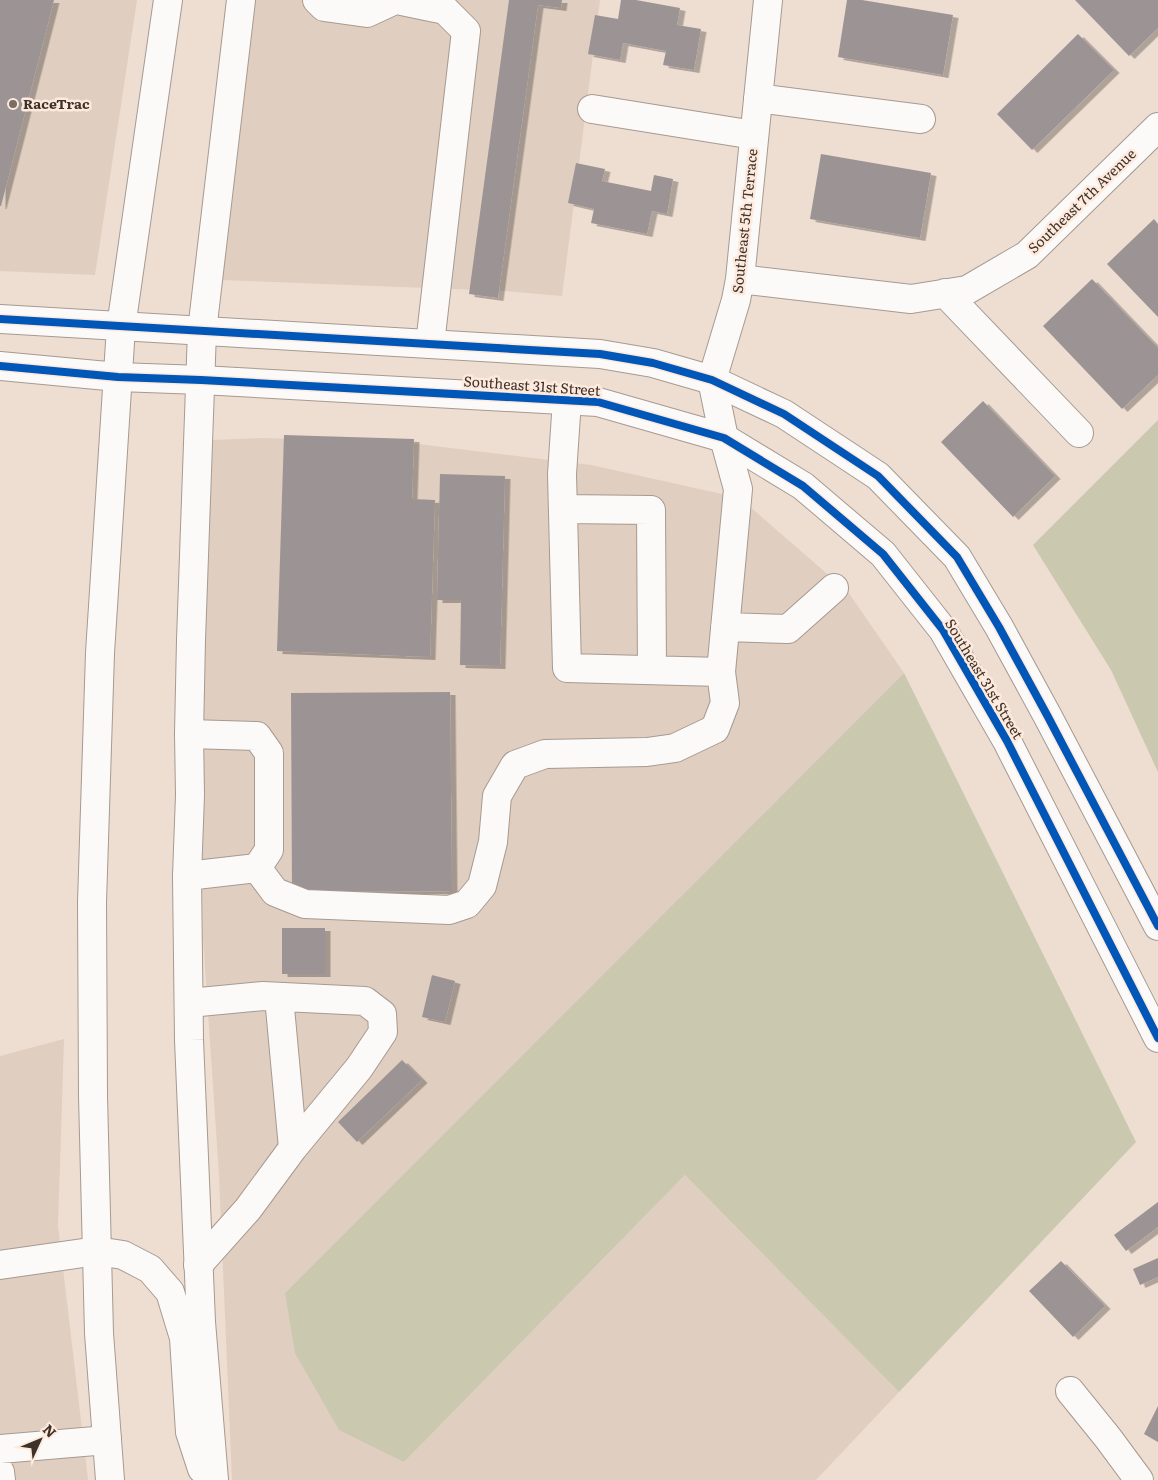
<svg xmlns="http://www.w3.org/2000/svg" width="1158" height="1480" font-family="Literata,serif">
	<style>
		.commercial { fill: #e0cec0 }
		.forest { fill: #cac8af }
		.building { fill: #9c9494; filter: url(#shadow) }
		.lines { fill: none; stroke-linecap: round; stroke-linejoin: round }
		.minor-casing { stroke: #a69a91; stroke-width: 30 }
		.major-casing { stroke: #a69a91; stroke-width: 30 }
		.highway-casing { stroke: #a69a91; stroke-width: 30 }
		.minor { stroke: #fcfaf8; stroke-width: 28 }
		.major { stroke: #fcfaf8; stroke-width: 28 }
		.highway { stroke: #fcfaf8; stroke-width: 28 }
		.cycleway-casing { stroke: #feeadd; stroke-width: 11 }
		.cycleway { stroke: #0057b8; stroke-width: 8 }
		.poi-dot { fill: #7b6d64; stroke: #feeadd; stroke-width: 2 }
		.labels { text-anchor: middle; stroke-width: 5; stroke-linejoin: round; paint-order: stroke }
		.poi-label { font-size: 14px; font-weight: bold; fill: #3d3129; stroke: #feeadd; text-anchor: start }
		.street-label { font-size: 14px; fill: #3d3129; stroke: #feeadd }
	</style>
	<defs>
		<filter id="shadow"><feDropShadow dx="5.5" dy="3" stdDeviation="0" flood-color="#0004"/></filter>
	</defs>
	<rect width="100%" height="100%" fill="#eeddd1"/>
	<path class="commercial" d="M0 0H137L95 275 0 271Z
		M251 0H600L562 296 504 291 222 280Z
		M263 438 418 444 591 465 740 498 848 592 904 673 285 1293 404 1462 685 1175 899 1392 816 1480H232L219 1175 203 937 201 833 205 638 213 440Z
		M64 1039 58 1226 88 1480H0V1056Z"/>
	<path class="forest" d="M1158 420V772L1111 670 1033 545Z
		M904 673 1136 1142 899 1392 685 1175 404 1462 339 1430 295 1353 285 1293Z"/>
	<path class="building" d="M0 0H54L1 206H0Z
		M509 0H562L561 8 538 5 498 298 469 294Z
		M621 0H636L680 8 677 25 701 29 694 70 663 65 666 51 623 43 620 60 588 54 595 15 618 19Z
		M847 0H862L953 15 943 75 838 57Z
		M1075 0H1158V28L1129 56Z
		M1078 34 1114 70 1032 150 997 114Z
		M821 154 931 173 920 238 810 219Z
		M576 163 605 169 602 181 651 191 654 175 673 179 667 214 652 211 647 234 591 223 594 209 568 203Z
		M1154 219 1158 224V317L1107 264Z
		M1092 279 1158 348V375L1122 409 1043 326Z
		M983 401 1055 476 1013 517 941 442Z
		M284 435 414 439 412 499 435 500 430 657 277 651Z
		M440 474 505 476 500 666 460 665 461 600H437Z
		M450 692 452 891 292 892 291 693Z
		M282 928H325V974H282Z
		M432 975 455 981 445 1022 422 1017Z
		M402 1060 422 1080 357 1142 338 1122Z
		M1158 1202V1227L1126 1251 1114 1235Z
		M1158 1258V1277L1140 1285 1133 1269Z
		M1061 1261 1105 1306 1073 1337 1029 1291Z
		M1158 1406V1442L1144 1434Z"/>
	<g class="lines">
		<defs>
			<path id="minor" d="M317 0 324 7 367 13 395 0
				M397 0 445 10 466 31 430 344
				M758 98 921 119
				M592 109 754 135
				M740 279 911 299 967 290 1027 255 1158 127
				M945 293 1079 433
				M567 400 562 474 567 668 721 672 738 489 724 438 712 380 736 300 740 279 768 0
				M563 509 651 510 652 670
				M725 627 788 629 834 588
				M257 868 275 892 305 904 449 910 467 904 482 886 493 842 497 796 515 765 545 754 647 752 675 748 715 729 725 703 721 672
				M187 876 257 868 269 850V753L257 736 189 734
				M279 997 293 1148
				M189 1003 263 996 365 1001 382 1014 383 1032 359 1068 293 1148 248 1209 198 1265
				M0 1265 97 1251
				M1070 1391 1108 1438 1139 1480
				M0 1449 107 1440
				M0 1472 1 1480"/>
			<path id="major" d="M0 319 600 354 653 363 712 380 784 414 878 476 957 557 999 627 1047 715 1158 926
				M0 366 118 377 201 380 598 402 724 438 803 486 883 554 943 630 1007 741 1158 1038"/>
			<path id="highway" d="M97 1251 123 1255 150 1269 170 1292 184 1338 190 1432 202 1469
				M110 1480 99 1333 93 1096 92 902 100 653 121 327 168 0
				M214 1480 201 1322 189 1040 187 876 190 795 189 734 191 640 202 331 241 0"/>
		</defs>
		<use href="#minor" class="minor-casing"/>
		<use href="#major" class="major-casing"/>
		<use href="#highway" class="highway-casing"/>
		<use href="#minor" class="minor"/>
		<use href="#major" class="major"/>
		<use href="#highway" class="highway"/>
		<defs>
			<path id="cycleway" d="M0 319 600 354 653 363 712 380 784 414 878 476 957 557 999 627 1047 715 1158 926
				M0 366 118 377 201 380 598 402 724 438 803 486 883 554 943 630 1007 741 1158 1038"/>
		</defs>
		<use href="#cycleway" class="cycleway-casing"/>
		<use href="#cycleway" class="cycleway"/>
	</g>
	<circle class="poi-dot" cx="13" cy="104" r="5"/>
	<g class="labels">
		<g class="poi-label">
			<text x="23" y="109">RaceTrac</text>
		</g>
		<g class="street-label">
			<text transform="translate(1082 201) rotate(-44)" y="5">Southeast 7th Avenue</text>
			<text transform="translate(745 221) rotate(-84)" y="5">Southeast 5th Terrace</text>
			<text transform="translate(532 386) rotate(4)" y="5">Southeast 31st Street</text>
			<text transform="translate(984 679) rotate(59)" y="5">Southeast 31st Street</text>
		</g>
	</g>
	<g transform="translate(40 1440) rotate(46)" stroke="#feeadd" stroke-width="4" paint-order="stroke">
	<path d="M0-4L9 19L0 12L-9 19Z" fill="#3d3129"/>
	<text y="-8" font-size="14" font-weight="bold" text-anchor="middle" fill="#3d3129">N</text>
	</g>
</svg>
